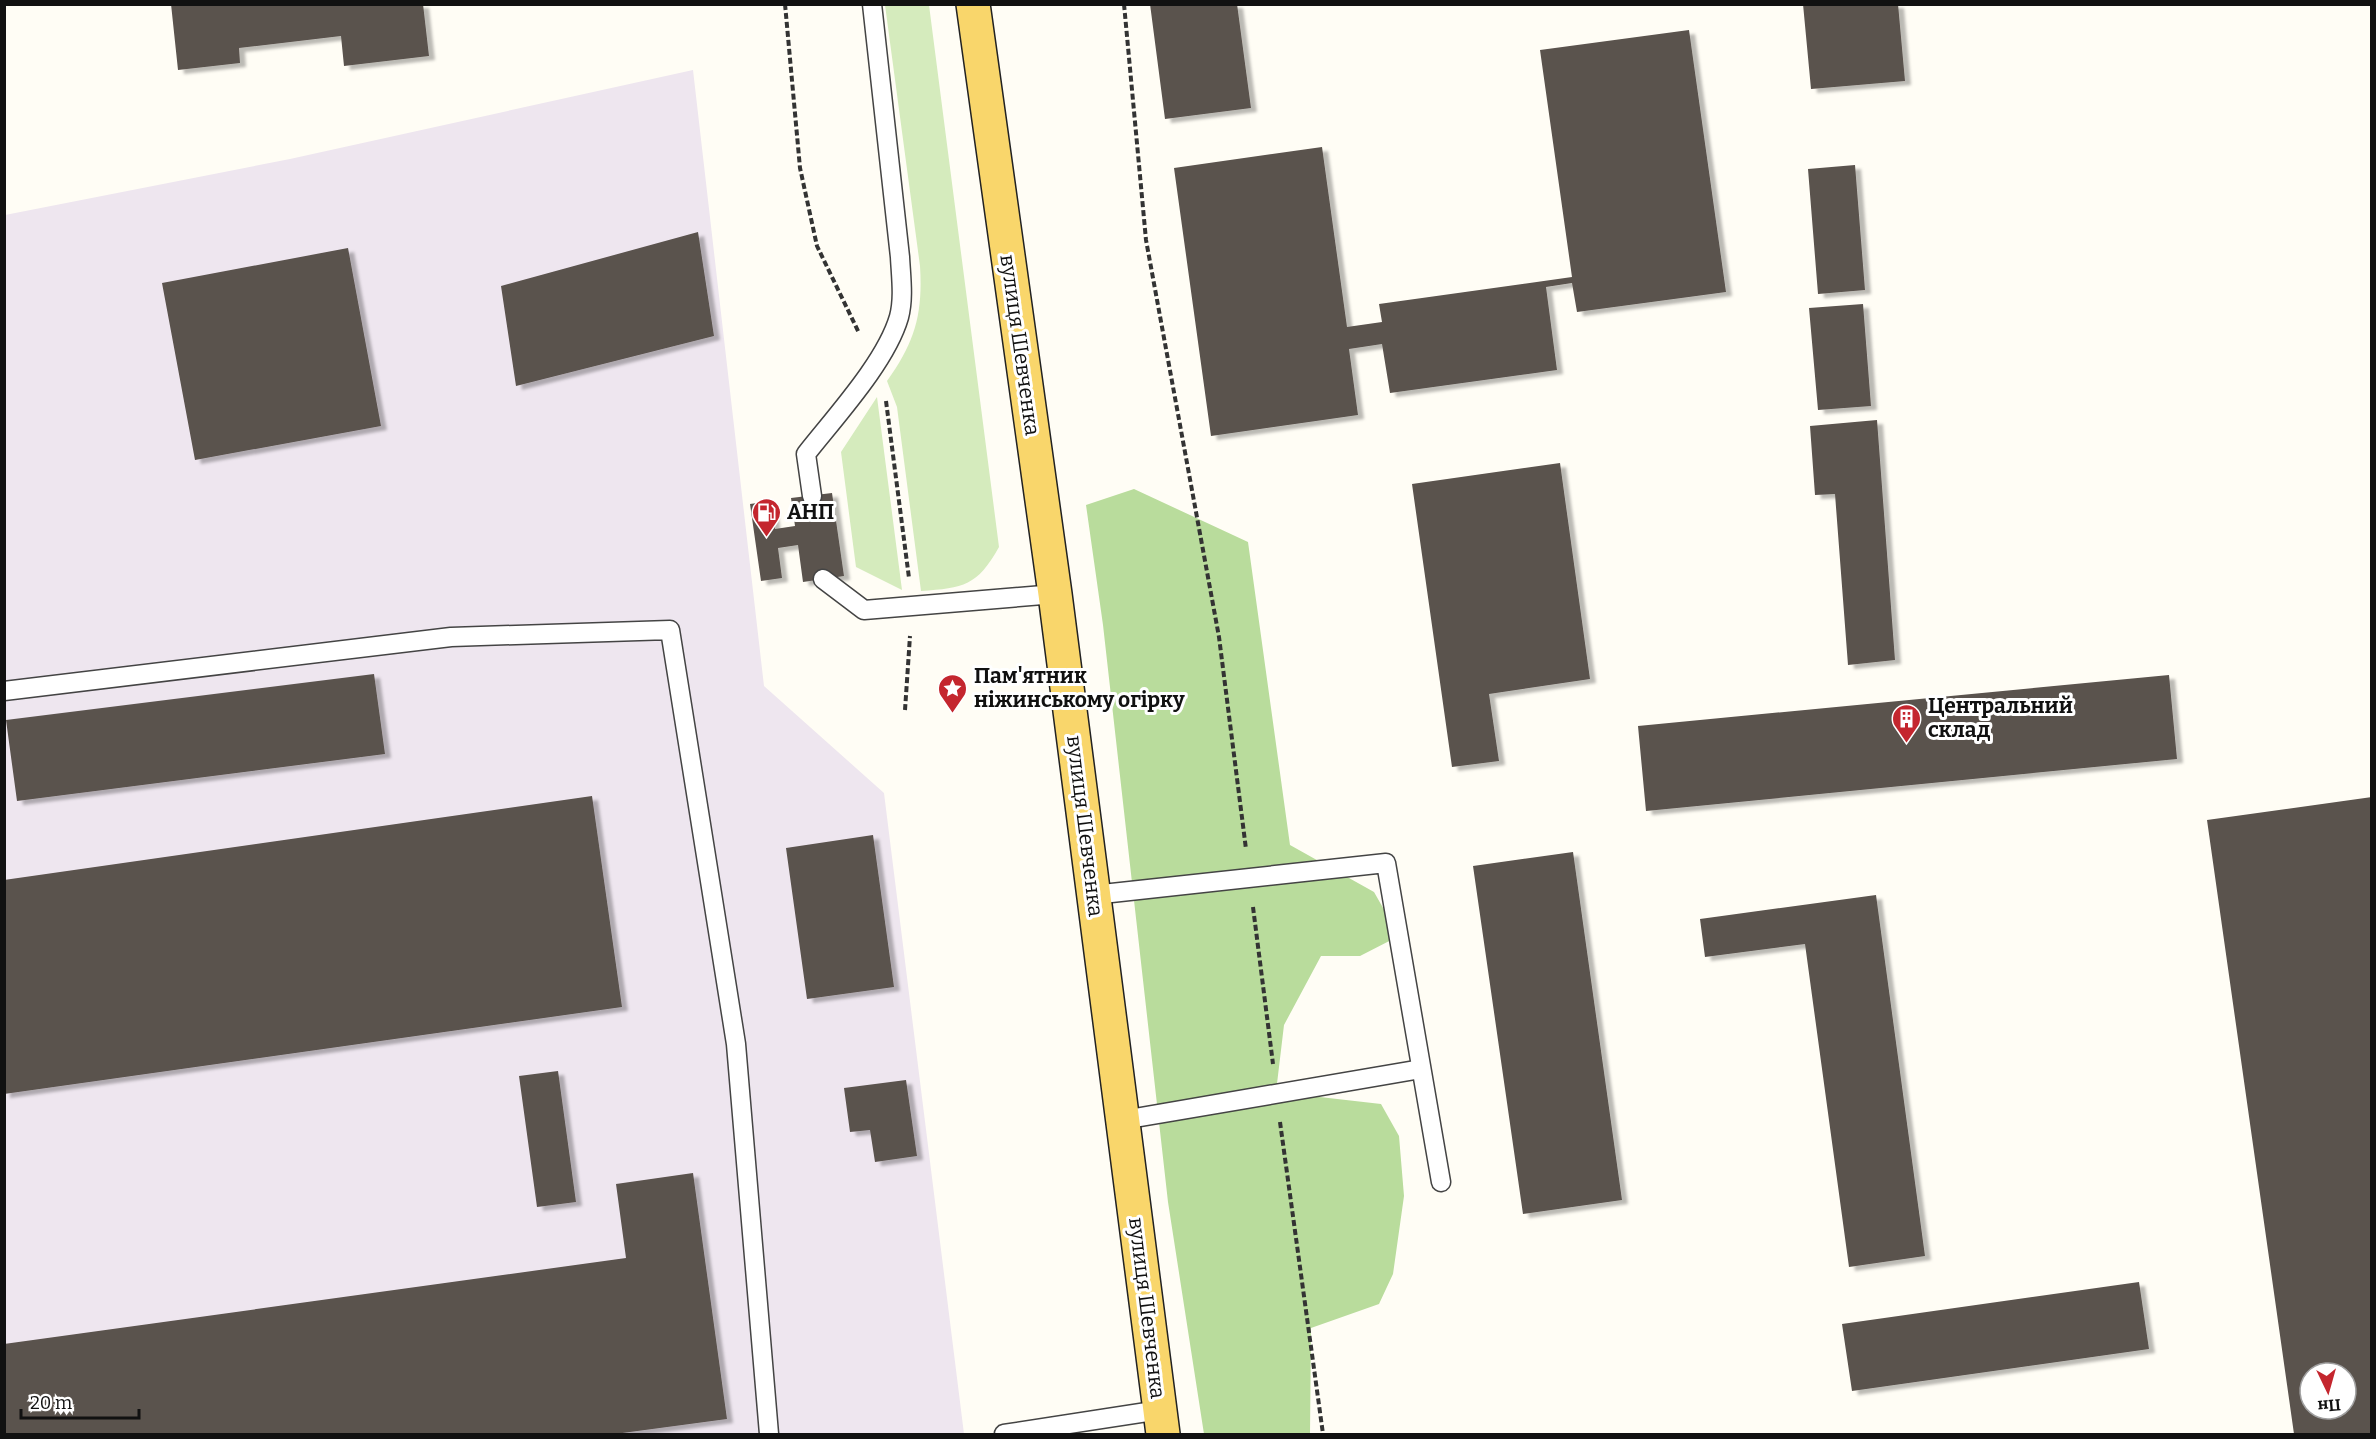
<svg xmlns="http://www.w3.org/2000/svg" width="2376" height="1439" font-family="Bitter,serif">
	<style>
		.industrial { fill: #eee6ef }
		.green { fill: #d5ebbd }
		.forest { fill: #b9dc9c }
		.building { fill: #5a524d; fill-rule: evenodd; filter: url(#shadow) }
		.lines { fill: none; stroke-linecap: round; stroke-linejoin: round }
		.service-casing { stroke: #444; stroke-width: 21 }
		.primary-casing { stroke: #222; stroke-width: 36 }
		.path { stroke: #333; stroke-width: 4; stroke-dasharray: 6 3; stroke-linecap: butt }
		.service { stroke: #fff; stroke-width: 18 }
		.primary { stroke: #f9d66b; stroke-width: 33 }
		.labels { text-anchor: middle; stroke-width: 6; stroke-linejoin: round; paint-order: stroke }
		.street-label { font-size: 21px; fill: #111; stroke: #fff }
		.poi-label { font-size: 21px; font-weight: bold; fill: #111; stroke: #fff; text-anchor: start }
	</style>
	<defs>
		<filter id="shadow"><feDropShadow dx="6" dy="4" stdDeviation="1.5" flood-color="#0004"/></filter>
	</defs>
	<rect width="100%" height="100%" fill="#fffdf5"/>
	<path class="industrial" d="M693 70 764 686 884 793 964 1434H5V215L290 159Z"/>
	<path class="green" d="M885 5H929L999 547C977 586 964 588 921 591L897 407 887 381C915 342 923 314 920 266Z
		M877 397 902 590 856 567 841 452Z"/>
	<path class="forest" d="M1134 489 1248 542 1290 845 1374 892 1399 936 1360 956H1321L1284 1025 1276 1092 1381 1104 1399 1136 1404 1196 1393 1274 1379 1304 1311 1328 1310 1434H1204L1168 1202 1103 625 1086 505Z"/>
	<path class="building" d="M171 4H423L429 56 344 66 341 36 239 48 240 63 178 70Z
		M1150 4H1237L1251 108 1165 119Z
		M1803 4H1898L1905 81 1811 89Z
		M1689 30 1726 292 1577 312 1572 283 1546 287 1557 370 1390 393 1382 344 1349 349 1358 415 1211 436 1174 168 1322 147 1347 327 1382 322 1379 304 1572 277 1540 50Z
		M1855 165 1865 290 1818 294 1808 169Z
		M698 232 714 336 516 386 501 286Z
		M348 248 381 426 195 460 162 283Z
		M1863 304 1871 406 1818 410 1809 308Z
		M1877 420 1895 660 1848 665 1835 494 1815 495 1810 426Z
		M1560 463 1590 679 1489 694 1499 761 1452 767 1412 484Z
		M832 493 844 576 803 582 798 545 778 548 782 578 761 581 750 504 771 501 775 529 795 526 791 498Z
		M374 674 385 754 17 801 6 720Z
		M2169 675 2177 759 1646 811 1638 726Z
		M592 796 622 1007 4 1094V880Z
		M2372 797V1434H2294L2207 820ZM2310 1373H2346V1409H2310Z
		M873 835 894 987 807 999 786 848Z
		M1573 852 1622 1200 1523 1214 1473 866Z
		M1876 895 1925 1256 1849 1267 1805 944 1705 957 1700 919Z
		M558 1071 576 1202 537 1207 519 1076Z
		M906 1080 917 1156 875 1162 870 1130 850 1132 844 1088Z
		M693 1173 727 1419 615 1434H4V1344L626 1258 616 1184Z
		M2139 1282 2149 1349 1852 1391 1842 1324Z"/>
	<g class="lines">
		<defs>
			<path id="service" d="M812 496 806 454C835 417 886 362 899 317 904 298 901 277 900 257L872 4
				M823 579 864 610 1055 594
				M4 691 451 637 670 630 736 1044 769 1434
				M1093 895 1386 863 1441 1182
				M1123 1120 1421 1069
				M1004 1434 1160 1410"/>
			<path id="primary" d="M973 4 1055 594 1163 1434"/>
		</defs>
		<use href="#service" class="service-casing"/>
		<use href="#primary" class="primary-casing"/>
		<path class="path" d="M785 4 800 168 817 246 859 333
			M1124 4 1146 240 1219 637 1246 849
			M886 401 909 578
			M905 710 910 636
			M1253 907 1273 1064
			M1280 1122 1323 1434"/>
		<use href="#service" class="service"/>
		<use href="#primary" class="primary"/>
	</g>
	<defs>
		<symbol id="fuel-pin" viewBox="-11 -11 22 30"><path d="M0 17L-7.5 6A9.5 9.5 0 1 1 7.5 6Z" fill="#c4262e" stroke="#fff"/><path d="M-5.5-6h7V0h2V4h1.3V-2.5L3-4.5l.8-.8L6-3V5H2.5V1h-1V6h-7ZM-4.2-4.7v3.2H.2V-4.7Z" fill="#fff"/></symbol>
		<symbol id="sight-pin" viewBox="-11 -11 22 30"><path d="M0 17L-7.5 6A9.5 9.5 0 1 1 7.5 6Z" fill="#c4262e" stroke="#fff"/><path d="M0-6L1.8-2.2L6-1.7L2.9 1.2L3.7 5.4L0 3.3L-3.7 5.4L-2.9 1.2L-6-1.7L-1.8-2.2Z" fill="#fff"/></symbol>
		<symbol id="building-pin" viewBox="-11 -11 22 30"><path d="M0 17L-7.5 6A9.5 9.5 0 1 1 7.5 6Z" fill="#c4262e" stroke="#fff"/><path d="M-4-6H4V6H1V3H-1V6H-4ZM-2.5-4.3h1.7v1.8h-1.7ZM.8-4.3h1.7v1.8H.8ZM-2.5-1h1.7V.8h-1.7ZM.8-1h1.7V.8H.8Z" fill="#fff"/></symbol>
	</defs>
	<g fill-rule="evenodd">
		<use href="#fuel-pin" x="750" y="496" width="33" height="45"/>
		<use href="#sight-pin" x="936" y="672" width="33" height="45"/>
		<use href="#building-pin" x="1890" y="702" width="33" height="45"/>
	</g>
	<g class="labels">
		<g class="street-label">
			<text transform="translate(1020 345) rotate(82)" y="7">вулиця Шевченка</text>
			<text transform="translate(1085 826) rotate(83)" y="7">вулиця Шевченка</text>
			<text transform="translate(1147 1308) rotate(83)" y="7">вулиця Шевченка</text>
		</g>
		<g class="poi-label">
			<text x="787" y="519">АНП</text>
			<text x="974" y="683">Пам'ятник<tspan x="974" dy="24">ніжинському огірку</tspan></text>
			<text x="1928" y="713">Центральний<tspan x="1928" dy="24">склад</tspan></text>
		</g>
	</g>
	<rect width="2376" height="1439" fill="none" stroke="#111111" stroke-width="12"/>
	<g transform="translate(2328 1391) rotate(175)"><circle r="28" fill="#ffffff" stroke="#a0a0a0" stroke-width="1.5"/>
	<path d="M0-4.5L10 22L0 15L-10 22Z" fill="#c4262e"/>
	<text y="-9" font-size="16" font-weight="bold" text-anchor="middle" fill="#111111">Пн</text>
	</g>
	<path d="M21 1409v9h118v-9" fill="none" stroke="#111111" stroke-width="3"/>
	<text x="30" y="1409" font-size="18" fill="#111111" stroke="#ffffff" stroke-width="4.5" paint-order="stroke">20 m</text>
</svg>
